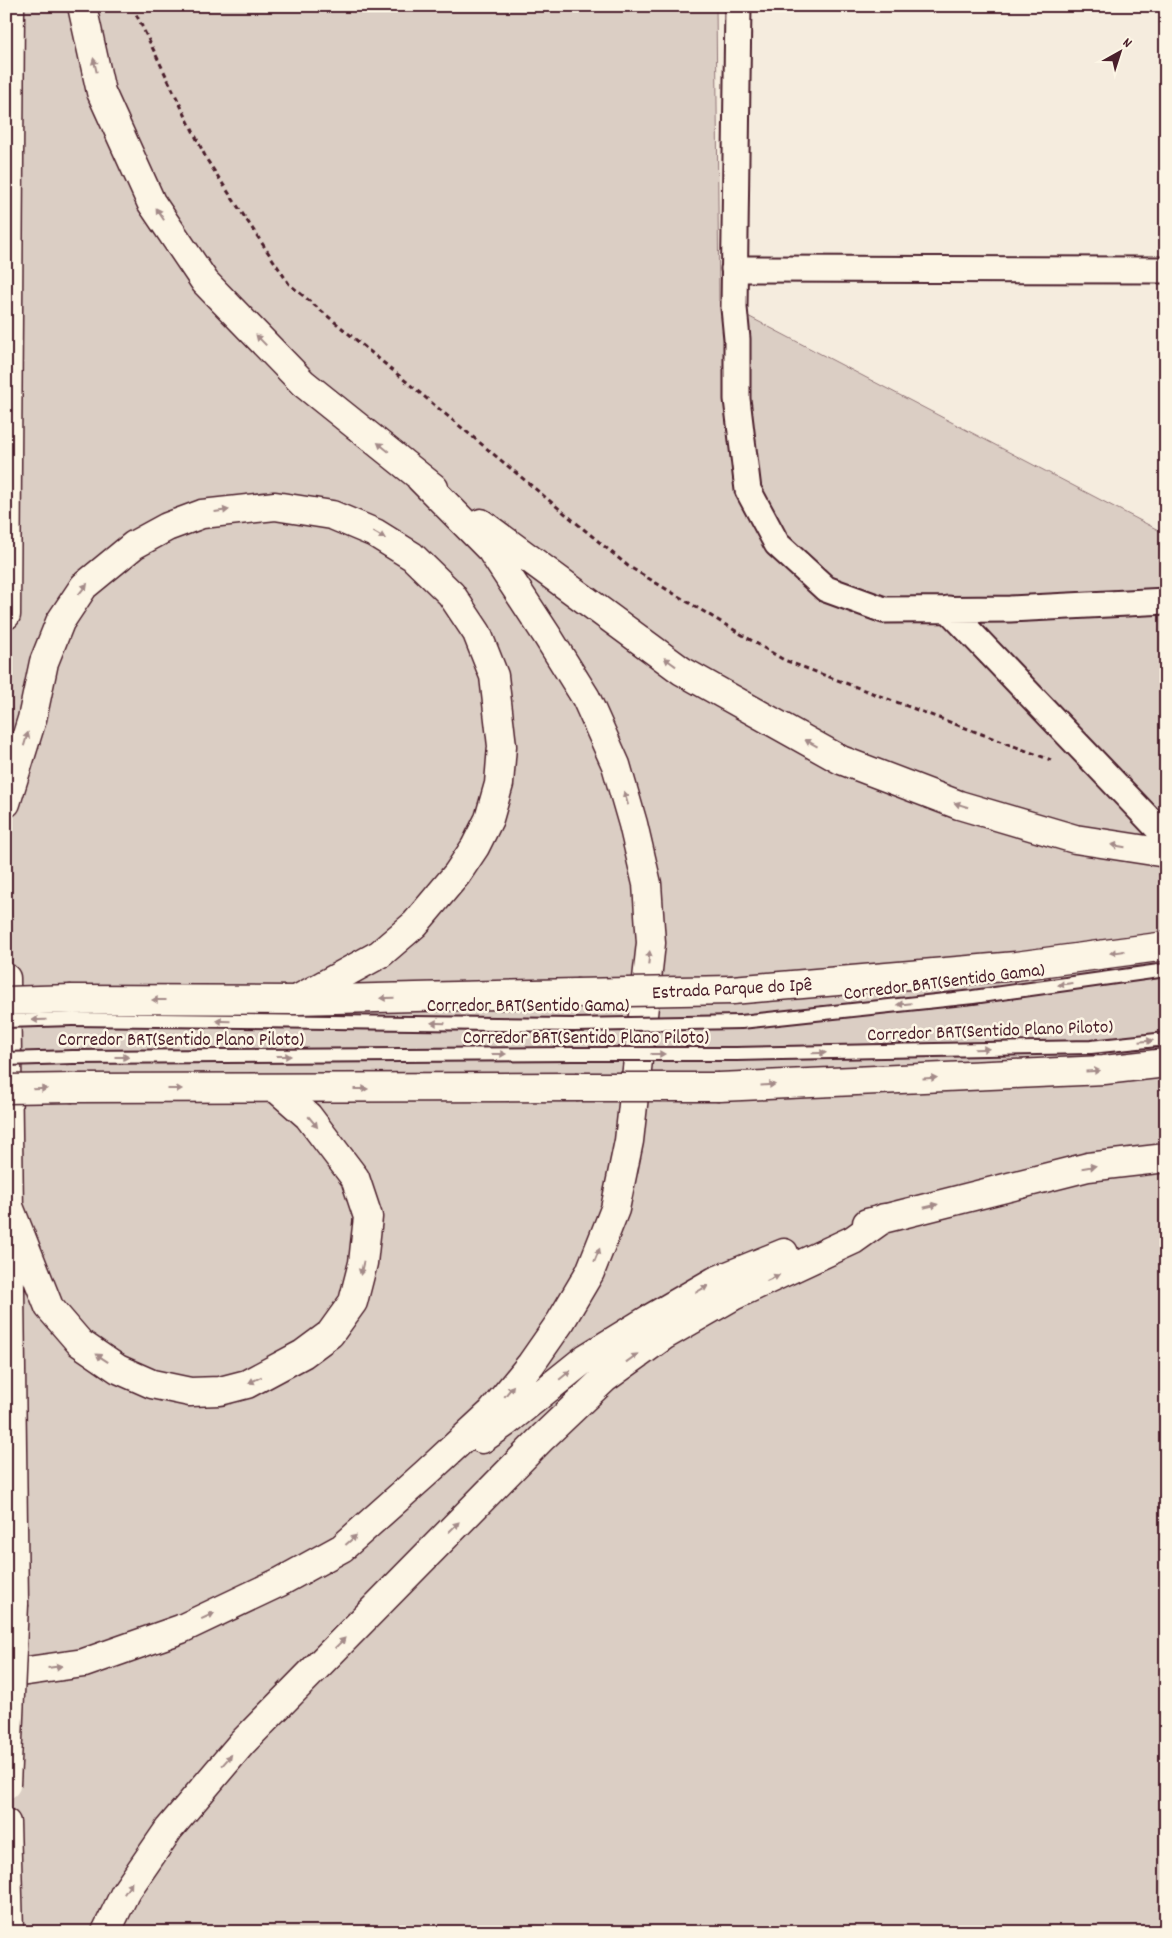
<svg xmlns="http://www.w3.org/2000/svg" width="1172" height="1938" font-family="Dekko,sans-serif">
	<style>
		.green { fill: #dbcec4; stroke: #927678 }
		.lines { fill: none; stroke-linecap: round; stroke-linejoin: round }
		.lane-casing { stroke: #4a1f2b; stroke-width: 16 }
		.street-casing { stroke: #4a1f2b; stroke-width: 29 }
		.primary-casing { stroke: #4a1f2b; stroke-width: 31 }
		.highway-casing { stroke: #4a1f2b; stroke-width: 31 }
		.path { stroke: #4a1f2b; stroke-width: 3; stroke-dasharray: 5 4; stroke-linecap: butt }
		.lane { stroke: #fcf5e5; stroke-width: 12 }
		.street { stroke: #fcf5e5; stroke-width: 25 }
		.primary { stroke: #fcf5e5; stroke-width: 28 }
		.highway { stroke: #fcf5e5; stroke-width: 28 }
		.lane-bridge-casing { stroke: #4a1f2b; stroke-width: 16; stroke-linecap: butt }
		.primary-bridge-casing { stroke: #4a1f2b; stroke-width: 31; stroke-linecap: butt }
		.highway-bridge-casing { stroke: #4a1f2b; stroke-width: 31; stroke-linecap: butt }
		.lane-bridge { stroke: #fcf5e5; stroke-width: 12 }
		.primary-bridge { stroke: #fcf5e5; stroke-width: 28 }
		.highway-bridge { stroke: #fcf5e5; stroke-width: 28 }
		.oneway { fill: #a38a88 }
		.labels { text-anchor: middle; stroke-width: 5; stroke-linejoin: round; paint-order: stroke }
		.street-label { font-size: 19px; fill: #4a1f2b; stroke: #fcf5e5 }
	</style>
	<rect width="100%" height="100%" fill="#f5ecde"/>
	<filter id="ink" filterUnits="userSpaceOnUse"><feTurbulence type="fractalNoise" baseFrequency=".02" numOctaves="2"/><feDisplacementMap in="SourceGraphic" scale="10" xChannelSelector="R" yChannelSelector="G"/><feConvolveMatrix kernelMatrix="1 2 1 2 8 2 1 2 1" color-interpolation-filters="sRGB"/></filter>
	<g filter="url(#ink)">
		<path class="green" d="M6 6H716L719 301 1166 534V1932H6Z"/>
		<g class="lines">
			<defs>
				<path id="lane" d="M72 1019 574 1025
					M741 1022 973 997 1166 970
					M736 1054 1091 1047 1166 1039
					M73 1057 574 1054"/>
				<path id="street" d="M738 6 734 308 737 339V399L748 490 777 544 826 589 884 610 1010 609 1166 601
					M734 269 1166 270
					M948 609 1166 837"/>
				<path id="primary" d="M732 990 1016 966 1166 946
					M72 999 296 1000 576 993
					M719 1087 1104 1070 1166 1063
					M73 1088 576 1087"/>
				<path id="highway" d="M82 6 101 92 151 202 205 282 303 383 434 488
					M481 523 682 671 841 760 959 805 1075 839 1166 853
					M6 615 10 6
					M6 803 32 719 44 662 60 622 84 586 134 545 167 527 202 514 275 506 332 515 375 533 412 556 451 594 477 633 494 676 502 746 499 784 489 819 475 847 457 874 415 924 380 954 296 1000
					M6 978 14 1604
					M10 1209 49 1307 80 1343 118 1369 152 1384 190 1392 220 1391 247 1384 303 1354 330 1334 353 1302 363 1263 368 1217 355 1178 308 1116 277 1089
					M867 1223 1088 1167 1166 1158
					M482 1439 505 1423 586 1358 651 1318 715 1281 784 1253
					M6 1674 84 1663 181 1629 280 1582 342 1548 425 1474 491 1413 531 1364 561 1321 590 1272 615 1209 629 1141 651 943 647 884 633 824 616 765 586 698 548 637 491 550 420 478
					M6 1823 9 1932
					M106 1932 125 1893 169 1829 242 1743 543 1437 604 1379 665 1335 733 1296 853 1240 884 1218"/>
			</defs>
			<use href="#lane" class="lane-casing"/>
			<use href="#street" class="street-casing"/>
			<use href="#primary" class="primary-casing"/>
			<use href="#highway" class="highway-casing"/>
			<path class="path" d="M134 6 135 12 207 160 289 284 628 566 784 660 1051 760"/>
			<use href="#lane" class="lane"/>
			<use href="#street" class="street"/>
			<use href="#primary" class="primary"/>
			<use href="#highway" class="highway"/>
			<defs>
				<path id="lane-bridge" d="M6 1021 72 1019
					M574 1025 741 1022
					M574 1054H736
					M6 1059 73 1057"/>
				<path id="primary-bridge" d="M576 993 732 990
					M6 1001 72 999
					M576 1087H719
					M6 1089 73 1088"/>
				<path id="highway-bridge" d="M6 1785 14 1604"/>
			</defs>
			<use href="#lane-bridge" class="lane-bridge-casing"/>
			<use href="#primary-bridge" class="primary-bridge-casing"/>
			<use href="#highway-bridge" class="highway-bridge-casing"/>
			<use href="#lane-bridge" class="lane-bridge"/>
			<use href="#primary-bridge" class="primary-bridge"/>
			<use href="#highway-bridge" class="highway-bridge"/>
		</g>
		<defs><path id="oneway-solid" d="M-6-.8H1V-3.2L6.5 0L1 3.2V.8H-6Z" transform="scale(1.25)"/></defs>
		<g class="oneway">
			<use href="#oneway-solid" transform="translate(95 65) rotate(-103)"/>
			<use href="#oneway-solid" transform="translate(160 214) rotate(-123)"/>
			<use href="#oneway-solid" transform="translate(261 340) rotate(-134)"/>
			<use href="#oneway-solid" transform="translate(383 447) rotate(-141)"/>
			<use href="#oneway-solid" transform="translate(222 511) rotate(-8)"/>
			<use href="#oneway-solid" transform="translate(379 535) rotate(30)"/>
			<use href="#oneway-solid" transform="translate(83 589) rotate(-51)"/>
			<use href="#oneway-solid" transform="translate(670 662) rotate(-144)"/>
			<use href="#oneway-solid" transform="translate(26 739) rotate(-73)"/>
			<use href="#oneway-solid" transform="translate(811 743) rotate(-151)"/>
			<use href="#oneway-solid" transform="translate(626 798) rotate(-106)"/>
			<use href="#oneway-solid" transform="translate(961 805) rotate(-162)"/>
			<use href="#oneway-solid" transform="translate(1118 846) rotate(-171)"/>
			<use href="#oneway-solid" transform="translate(1117 952) rotate(172)"/>
			<use href="#oneway-solid" transform="translate(649 958) rotate(-84)"/>
			<use href="#oneway-solid" transform="translate(1065 984) rotate(172)"/>
			<use href="#oneway-solid" transform="translate(387 998) rotate(179)"/>
			<use href="#oneway-solid" transform="translate(159 1000) rotate(-180)"/>
			<use href="#oneway-solid" transform="translate(904 1004) rotate(174)"/>
			<use href="#oneway-solid" transform="translate(39 1020) rotate(178)"/>
			<use href="#oneway-solid" transform="translate(223 1021) rotate(-179)"/>
			<use href="#oneway-solid" transform="translate(438 1023) rotate(-179)"/>
			<use href="#oneway-solid" transform="translate(1146 1041) rotate(-5)"/>
			<use href="#oneway-solid" transform="translate(982 1049) rotate(-1)"/>
			<use href="#oneway-solid" transform="translate(819 1053) rotate(-1)"/>
			<use href="#oneway-solid" transform="translate(499 1054)"/>
			<use href="#oneway-solid" transform="translate(658 1054)"/>
			<use href="#oneway-solid" transform="translate(284 1056)"/>
			<use href="#oneway-solid" transform="translate(122 1057)"/>
			<use href="#oneway-solid" transform="translate(1093 1071) rotate(-3)"/>
			<use href="#oneway-solid" transform="translate(930 1078) rotate(-3)"/>
			<use href="#oneway-solid" transform="translate(768 1085) rotate(-3)"/>
			<use href="#oneway-solid" transform="translate(40 1089) rotate(-1)"/>
			<use href="#oneway-solid" transform="translate(175 1089)"/>
			<use href="#oneway-solid" transform="translate(361 1089)"/>
			<use href="#oneway-solid" transform="translate(313 1122) rotate(50)"/>
			<use href="#oneway-solid" transform="translate(1089 1167) rotate(-10)"/>
			<use href="#oneway-solid" transform="translate(931 1206) rotate(-14)"/>
			<use href="#oneway-solid" transform="translate(597 1255) rotate(-68)"/>
			<use href="#oneway-solid" transform="translate(362 1268) rotate(103)"/>
			<use href="#oneway-solid" transform="translate(773 1278) rotate(-25)"/>
			<use href="#oneway-solid" transform="translate(702 1289) rotate(-30)"/>
			<use href="#oneway-solid" transform="translate(102 1358) rotate(-146)"/>
			<use href="#oneway-solid" transform="translate(632 1358) rotate(-36)"/>
			<use href="#oneway-solid" transform="translate(565 1375) rotate(-39)"/>
			<use href="#oneway-solid" transform="translate(255 1380) rotate(154)"/>
			<use href="#oneway-solid" transform="translate(509 1391) rotate(-51)"/>
			<use href="#oneway-solid" transform="translate(454 1527) rotate(-45)"/>
			<use href="#oneway-solid" transform="translate(351 1540) rotate(-42)"/>
			<use href="#oneway-solid" transform="translate(208 1616) rotate(-25)"/>
			<use href="#oneway-solid" transform="translate(340 1643) rotate(-45)"/>
			<use href="#oneway-solid" transform="translate(55 1667) rotate(-8)"/>
			<use href="#oneway-solid" transform="translate(227 1760) rotate(-49)"/>
			<use href="#oneway-solid" transform="translate(128 1888) rotate(-57)"/>
		</g>
	</g>
	<g class="labels">
		<g class="street-label">
			<text transform="translate(944 980) rotate(-7)" y="7">Corredor BRT(Sentido Gama)</text>
			<text transform="translate(732 987) rotate(-3)" y="7">Estrada Parque do Ipê</text>
			<text x="528" y="1011">Corredor BRT(Sentido Gama)</text>
			<text transform="translate(990 1029) rotate(-2)" y="7">Corredor BRT(Sentido Plano Piloto)</text>
			<text x="586" y="1043">Corredor BRT(Sentido Plano Piloto)</text>
			<text x="181" y="1045">Corredor BRT(Sentido Plano Piloto)</text>
		</g>
	</g>
	<rect width="1172" height="1938" fill="none" stroke="#fcf5e5" stroke-width="25"/>
	<rect x="12" y="12" width="1147" height="1913" fill="none" stroke="#4a1f2b" stroke-width="2" filter="url(#ink)"/>
	<g transform="translate(1120 52) rotate(39)" stroke="#fcf5e5" stroke-width="4" paint-order="stroke">
	<path d="M0-4L9 19L0 12L-9 19Z" fill="#4a1f2b"/>
	<text y="-8" font-size="14" font-weight="bold" text-anchor="middle" fill="#4a1f2b">N</text>
	</g>
</svg>
